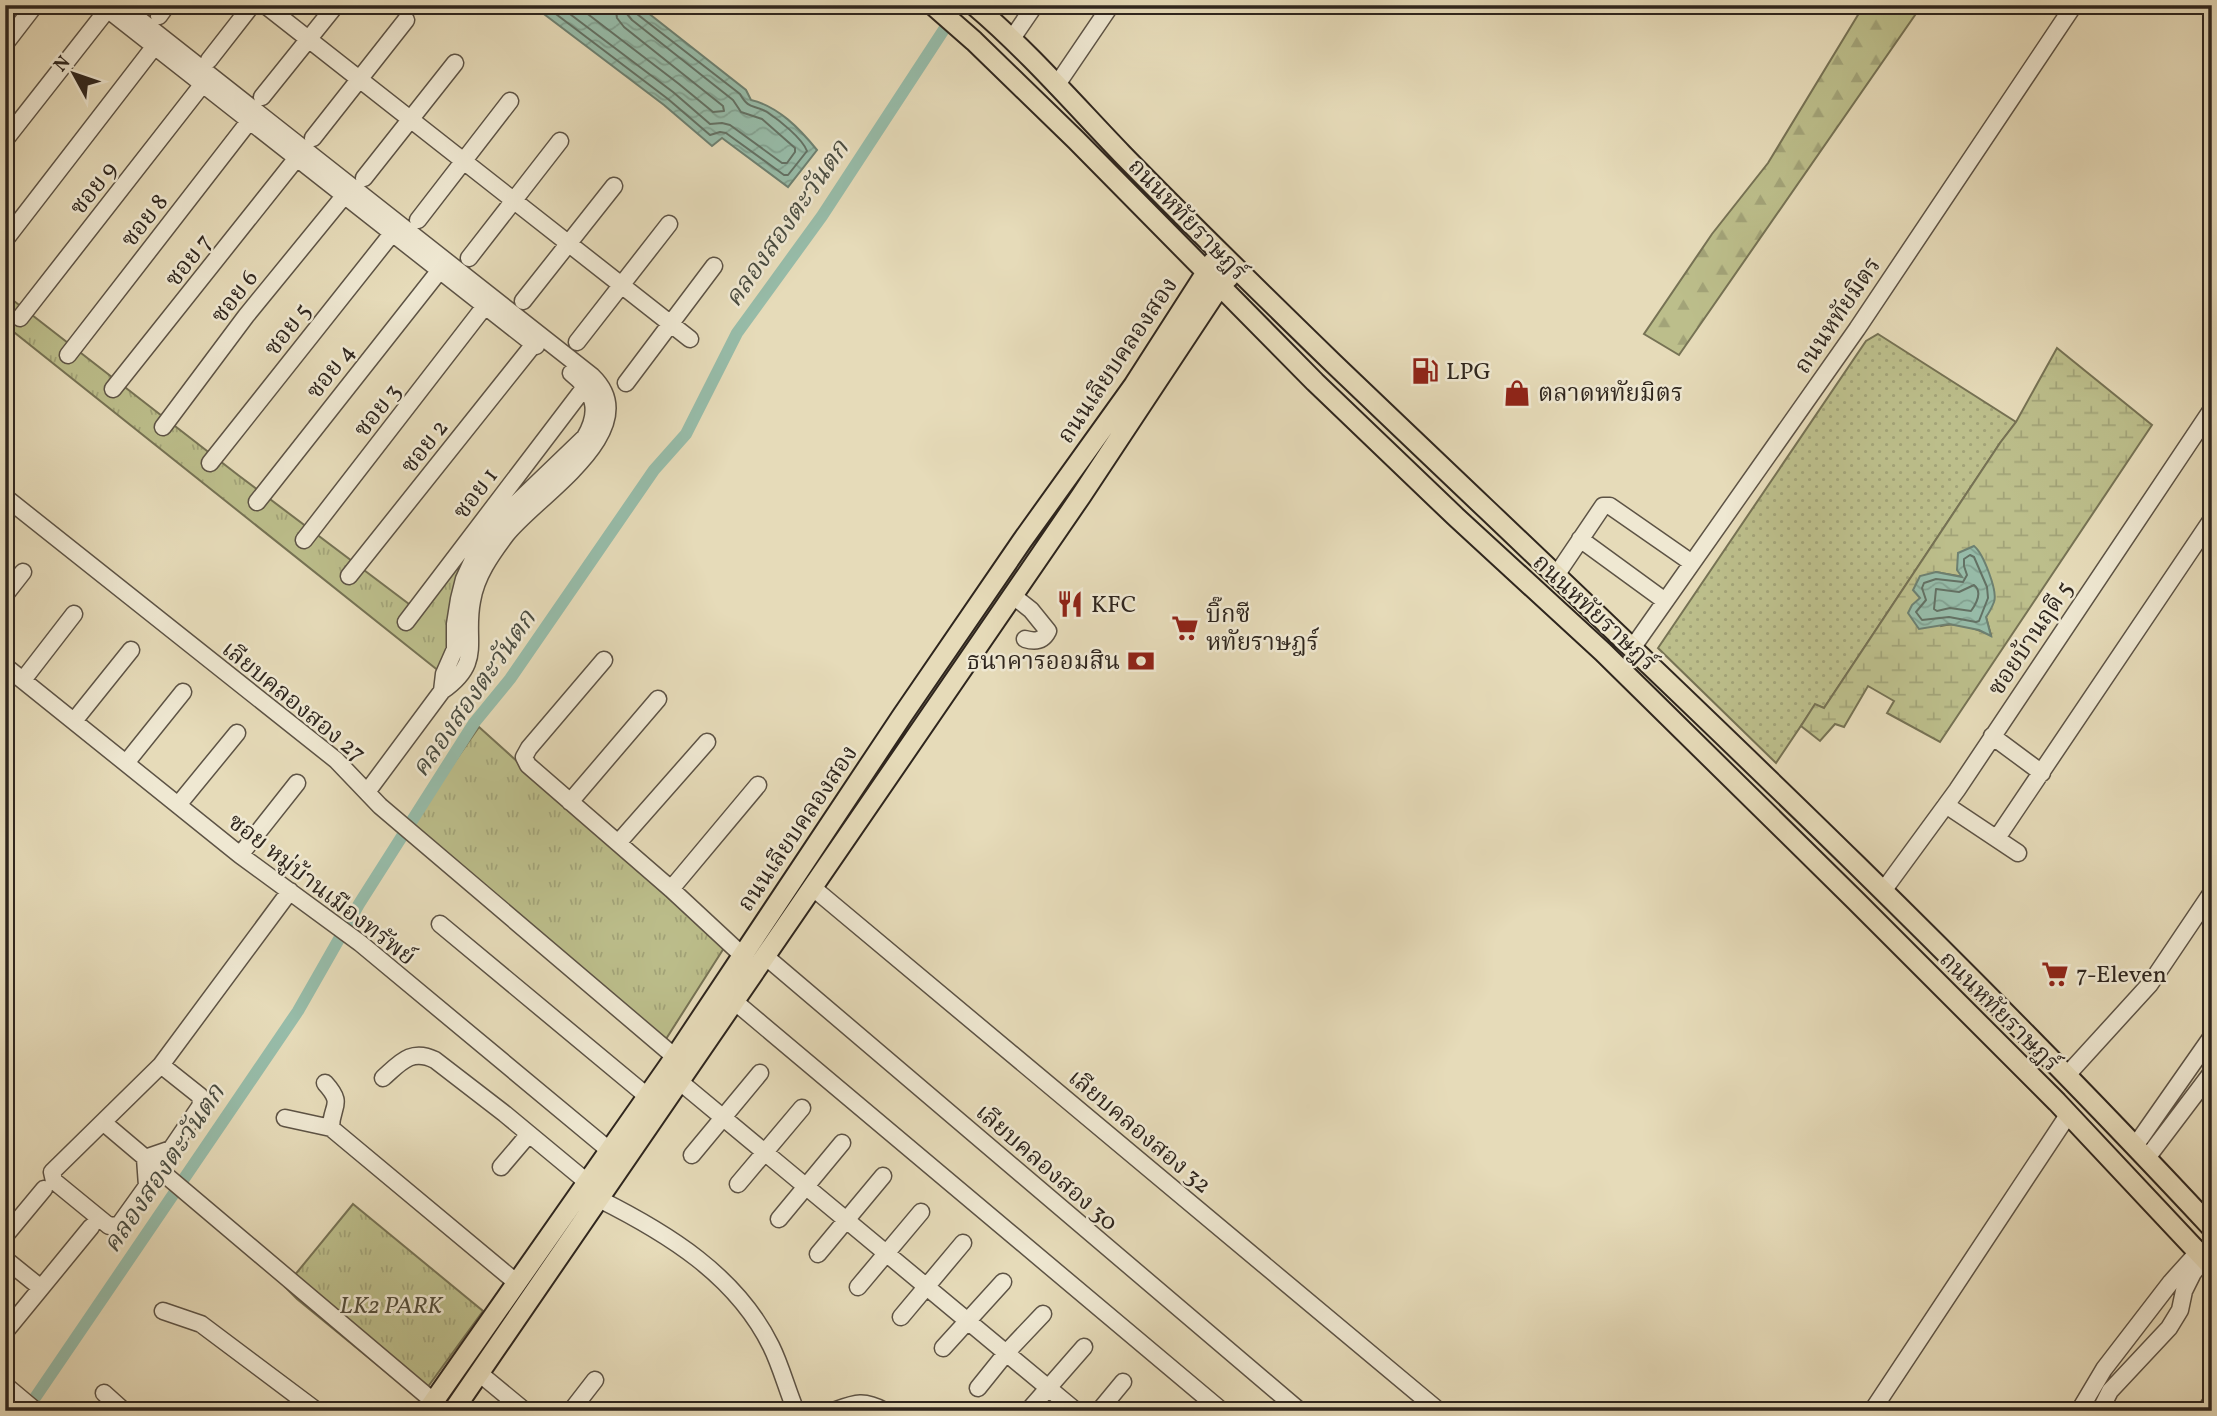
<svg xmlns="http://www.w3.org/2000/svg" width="2217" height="1416" font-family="Vollkorn,'Noto Serif Thai',serif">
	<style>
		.grass { fill: url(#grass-dots); stroke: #767254; stroke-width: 2 }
		.forest { fill: url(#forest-firs); stroke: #767254; stroke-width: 2 }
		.wetland { fill: url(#wetland-marsh); stroke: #767254; stroke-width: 2; fill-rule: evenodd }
		.park { fill: url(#park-tufts); stroke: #767254; stroke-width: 2 }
		.water { fill: url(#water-waves); stroke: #6d8071; stroke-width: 2 }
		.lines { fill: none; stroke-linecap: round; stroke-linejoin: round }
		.shore { stroke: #637164; stroke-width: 2 }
		.canal { stroke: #97bca9; stroke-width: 12 }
		.minor-casing { stroke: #5d5345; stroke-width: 19 }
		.major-casing { stroke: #2f261e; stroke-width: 23 }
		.minor { stroke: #efe8d2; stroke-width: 16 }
		.major { stroke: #e6dbb9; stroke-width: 19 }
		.labels { text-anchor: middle; stroke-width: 5; stroke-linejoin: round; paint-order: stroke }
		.street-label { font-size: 24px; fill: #2f261e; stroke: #efe8d2 }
		.poi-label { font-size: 24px; fill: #2f261e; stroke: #efe8d2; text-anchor: start }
		.park-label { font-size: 24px; font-style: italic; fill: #524c39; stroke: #efe8d2 }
		.water-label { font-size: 26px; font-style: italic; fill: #494c41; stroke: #efe8d2 }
	</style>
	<defs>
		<pattern id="grass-dots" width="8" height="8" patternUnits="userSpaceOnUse" patternTransform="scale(1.75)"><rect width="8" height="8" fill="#bcbe8b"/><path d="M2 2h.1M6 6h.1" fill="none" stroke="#a2a378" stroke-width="1.8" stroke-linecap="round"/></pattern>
		<pattern id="forest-firs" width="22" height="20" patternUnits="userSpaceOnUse" patternTransform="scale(1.75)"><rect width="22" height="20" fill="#bcbe8b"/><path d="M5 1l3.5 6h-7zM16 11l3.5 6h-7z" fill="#a2a378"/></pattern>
		<pattern id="wetland-marsh" width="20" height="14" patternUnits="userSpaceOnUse" patternTransform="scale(1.75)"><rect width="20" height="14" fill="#bcbe8b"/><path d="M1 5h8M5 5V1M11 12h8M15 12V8" fill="none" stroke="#a2a378"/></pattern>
		<pattern id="park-tufts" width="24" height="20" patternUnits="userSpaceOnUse" patternTransform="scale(1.75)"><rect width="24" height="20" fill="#bcbe8b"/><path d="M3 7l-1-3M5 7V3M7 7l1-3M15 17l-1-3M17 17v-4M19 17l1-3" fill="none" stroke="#a2a378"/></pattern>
		<pattern id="water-waves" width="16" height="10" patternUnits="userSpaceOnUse" patternTransform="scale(1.75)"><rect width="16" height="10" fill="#97bca9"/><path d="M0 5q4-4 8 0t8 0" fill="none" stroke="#82a191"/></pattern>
	</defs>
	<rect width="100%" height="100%" fill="#e6dbb9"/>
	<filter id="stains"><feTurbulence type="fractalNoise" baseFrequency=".00286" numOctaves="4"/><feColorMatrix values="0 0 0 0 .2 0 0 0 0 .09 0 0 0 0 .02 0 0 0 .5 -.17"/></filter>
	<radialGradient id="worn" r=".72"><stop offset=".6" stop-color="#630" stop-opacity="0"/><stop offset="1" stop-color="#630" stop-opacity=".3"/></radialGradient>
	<path class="grass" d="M1878 334 2016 422 2000 443 1824 708 1815 705 1776 763 1658 648 1866 341Z"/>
	<path class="forest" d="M1864 5H1922L1679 355 1644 334 1712 234 1768 163Z"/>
	<path class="wetland" d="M2057 348 2152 425 1940 742 1887 713 1894 701 1868 686 1844 727 1835 724 1820 741 1801 726 1815 704 1824 708 2000 443 2016 422ZM1986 569C1996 591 1997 596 1986 617L1991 635C1976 629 1957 621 1941 626L1921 598 1936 572 1964 577Z"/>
	<path class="park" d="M5 294 238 475 409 604 420 603 452 570 462 567 451 649 440 672 5 325Z
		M479 727 724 948 666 1039 406 831Z
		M353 1204 483 1311 419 1399 297 1299 285 1287Z"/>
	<path class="water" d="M532 5H638L746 90 751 100C778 106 800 129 817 150L788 187 722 138 712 146 664 105Z
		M1974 546C1983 553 1998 591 1994 602 1992 607 1989 613 1986 617L1991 636 1979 630 1949 624 1919 629 1908 613 1912 605 1920 598 1913 590 1920 576 1936 572 1962 577 1957 570 1958 553Z"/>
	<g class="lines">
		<path class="shore" d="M544 5 668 99 710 135 720 132 726 133 784 175H788L807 151C802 138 779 120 767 112 753 104 749 110 740 94L637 14 634 5
			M558 5 673 92 710 124 722 123 730 125 782 163H787L795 152V148L762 119 741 112 733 100 632 20 627 14 626 5
			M576 5 679 84 713 112 724 111 723 106 624 27 617 18 615 5
			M1970 555 1974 557 1987 587 1988 598 1979 621 1976 622 1949 617 1922 620 1916 612 1926 600 1922 588 1924 583 1936 579 1963 582 1967 575 1964 566V559Z
			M1974 585C1983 592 1976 604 1971 611L1950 608 1937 611 1934 609 1936 589 1959 592Z"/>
		<path class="canal" d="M26 1411 298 1011 359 904 474 723 510 679 654 470 686 434 737 333 822 216 960 5"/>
		<defs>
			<path id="minor" d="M102 5 536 346
				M121 5 592 376C648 430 535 497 506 535 491 555 476 576 472 601 464 642 484 662 442 691L367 792
				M265 5 690 339
				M159 16 167 5
				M1011 40 1035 5
				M5 44 35 5
				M209 60 252 5
				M1056 86 1111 5
				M262 97 336 5
				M313 138 406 20
				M5 140 111 5
				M364 178 455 63
				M418 220 510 101
				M5 240 154 47
				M469 258 560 141
				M523 301 614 186
				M20 318 202 85
				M577 342 669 224
				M68 355 254 115
				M626 383 714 266
				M113 389 296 159
				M163 427 246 316 344 196
				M210 463 398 226
				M5 497 336 760 380 806 675 1057
				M257 502 440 270
				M1580 539 1665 601
				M304 540 485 306
				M1557 574 1603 506H1610L1692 563
				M349 576 534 344
				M5 595 23 572
				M1012 595 1031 610 1048 631C1043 641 1035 642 1025 639
				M406 622 581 392
				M1633 647 1857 329 2074 5
				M604 660 529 748 524 757 528 765 671 889 742 955
				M5 666 240 855 360 943 609 1150
				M23 680 74 614
				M442 691 444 674 455 649V624L459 599 464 579 475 555 505 514 585 437C601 410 594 391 571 373
				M74 721 131 650
				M1992 736 2042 773
				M126 763 183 692
				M570 802 658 699
				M178 805 237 733
				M1946 805 2018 853
				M1997 838 2212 519
				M618 843 707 742
				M240 855 297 783
				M812 887 1439 1411
				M671 889 758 785
				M1883 891 1957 790 2212 409
				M440 924 647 1096
				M765 956 1300 1411
				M734 1001 1222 1411
				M161 1065 200 1096 201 1105 171 1149 145 1158 147 1186 119 1225 109 1226 54 1181 52 1172 161 1065 290 891
				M2067 1075 2150 984 2212 892
				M383 1078C400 1063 411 1048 435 1060L505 1114 587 1182
				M679 1081 1076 1411
				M325 1083C345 1105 331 1105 331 1128L517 1283
				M285 1118 331 1128
				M104 1123 433 1401
				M2135 1146 2212 1036
				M692 1155 760 1073
				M2147 1158 2212 1072
				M501 1167 529 1134
				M738 1184 802 1108
				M599 1199C667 1233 736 1275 771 1346 781 1366 787 1390 796 1411
				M779 1219 842 1143
				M5 1236 44 1189
				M818 1254 883 1176
				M5 1259 41 1288
				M858 1287 921 1212
				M163 1311 201 1324 317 1411
				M901 1317 963 1243
				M5 1332 91 1227
				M943 1348 1003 1282
				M479 1373 525 1411
				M5 1385 36 1411
				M978 1388 1007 1352 1043 1314
				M104 1393 124 1411
				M571 1411 595 1380
				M833 1411C855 1403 863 1399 885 1411
				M1028 1411 1084 1347
				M1099 1411 1123 1382
				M1872 1411 2068 1115
				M2079 1411 2104 1369 2171 1282 2198 1252
				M2100 1411 2110 1391 2169 1328 2180 1310 2184 1291 2193 1273 2204 1259
				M2205 1411 2212 1401"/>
			<path id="major" d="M933 5 974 41 1076 140 1315 382 1456 517 1603 652 1856 901 2057 1102 2212 1267
				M974 5C1027 50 1074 104 1122 154 1191 225 1262 294 1333 363 1630 647 1932 927 2212 1228
				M427 1411 675 1057 902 716 1022 541 1134 385 1213 262
				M453 1411 1081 496 1220 286 1229 277"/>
		</defs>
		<use href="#minor" class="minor-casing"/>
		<use href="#major" class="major-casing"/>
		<use href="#minor" class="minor"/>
		<use href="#major" class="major"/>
	</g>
	<defs>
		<symbol id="fuel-bare" viewBox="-9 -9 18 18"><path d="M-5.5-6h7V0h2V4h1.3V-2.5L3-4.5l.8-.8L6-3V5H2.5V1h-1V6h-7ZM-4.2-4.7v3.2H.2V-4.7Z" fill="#8f2418" stroke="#efe8d2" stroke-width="2.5" paint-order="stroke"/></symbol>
		<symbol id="shop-bare" viewBox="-9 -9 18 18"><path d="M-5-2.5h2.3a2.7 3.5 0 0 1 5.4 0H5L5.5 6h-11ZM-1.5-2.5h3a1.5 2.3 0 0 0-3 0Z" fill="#8f2418" stroke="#efe8d2" stroke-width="2.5" paint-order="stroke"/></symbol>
		<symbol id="restaurant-bare" viewBox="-9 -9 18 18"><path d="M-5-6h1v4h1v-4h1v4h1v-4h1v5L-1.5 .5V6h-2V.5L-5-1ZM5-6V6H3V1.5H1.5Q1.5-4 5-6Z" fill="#8f2418" stroke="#efe8d2" stroke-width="2.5" paint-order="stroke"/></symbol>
		<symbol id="supermarket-bare" viewBox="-9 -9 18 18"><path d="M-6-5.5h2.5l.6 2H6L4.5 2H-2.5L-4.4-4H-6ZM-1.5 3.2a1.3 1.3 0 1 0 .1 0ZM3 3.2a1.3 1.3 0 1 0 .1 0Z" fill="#8f2418" stroke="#efe8d2" stroke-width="2.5" paint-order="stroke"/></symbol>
		<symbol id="bank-bare" viewBox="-9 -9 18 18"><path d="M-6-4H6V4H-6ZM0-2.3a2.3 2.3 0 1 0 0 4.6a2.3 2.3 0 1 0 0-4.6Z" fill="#8f2418" stroke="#efe8d2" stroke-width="2.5" paint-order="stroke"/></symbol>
	</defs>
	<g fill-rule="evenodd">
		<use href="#fuel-bare" x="1406" y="352" width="38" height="38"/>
		<use href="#shop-bare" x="1498" y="374" width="38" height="38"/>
		<use href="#restaurant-bare" x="1051" y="585" width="38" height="38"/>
		<use href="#supermarket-bare" x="1166" y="609" width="38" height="38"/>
		<use href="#bank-bare" x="1122" y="642" width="38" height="38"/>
		<use href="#supermarket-bare" x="2036" y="955" width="38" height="38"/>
	</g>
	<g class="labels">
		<g class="street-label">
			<text transform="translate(93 188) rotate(-52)" y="8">ซอย 9</text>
			<text transform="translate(1188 219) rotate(46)" y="8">ถนนหทัยราษฎร์</text>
			<text transform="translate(144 220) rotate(-52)" y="8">ซอย 8</text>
			<text transform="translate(188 260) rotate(-52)" y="8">ซอย 7</text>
			<text transform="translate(234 296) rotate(-52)" y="8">ซอย 6</text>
			<text transform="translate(1837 315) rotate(-56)" y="8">ถนนหทัยมิตร</text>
			<text transform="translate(287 329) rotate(-52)" y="8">ซอย 5</text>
			<text transform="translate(1117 360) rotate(-56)" y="8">ถนนเลียบคลองสอง</text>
			<text transform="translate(330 371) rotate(-52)" y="8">ซอย 4</text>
			<text transform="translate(377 410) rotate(-52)" y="8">ซอย 3</text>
			<text transform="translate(424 446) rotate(-52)" y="8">ซอย 2</text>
			<text transform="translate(475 493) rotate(-53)" y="8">ซอย 1</text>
			<text transform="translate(1595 612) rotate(43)" y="8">ถนนหทัยราษฎร์</text>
			<text transform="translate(2030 638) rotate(-56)" y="8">ซอยบ้านฤดี 5</text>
			<text transform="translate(294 701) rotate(39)" y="8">เลียบคลองสอง 27</text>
			<text transform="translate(797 828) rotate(-56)" y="8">ถนนเลียบคลองสอง</text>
			<text transform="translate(322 889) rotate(38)" y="8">ซอย หมู่บ้านเมืองทรัพย์</text>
			<text transform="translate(2000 1011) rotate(45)" y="8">ถนนหทัยราษฎร์</text>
			<text transform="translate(1140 1131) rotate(40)" y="8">เลียบคลองสอง 32</text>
			<text transform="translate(1047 1167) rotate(41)" y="8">เลียบคลองสอง 30</text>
		</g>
		<g class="poi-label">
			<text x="1446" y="379">LPG</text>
			<text x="1538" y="401">ตลาดหทัยมิตร</text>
			<text x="1091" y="612">KFC</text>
			<text x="1206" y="622">บิ๊กซี<tspan x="1206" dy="28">หทัยราษฎร์</tspan></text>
			<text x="1120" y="669" text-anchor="end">ธนาคารออมสิน</text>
			<text x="2076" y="982">7-Eleven</text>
		</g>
		<g class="park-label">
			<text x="391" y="1313">LK2 PARK</text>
		</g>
		<g class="water-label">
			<text transform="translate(786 223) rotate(-55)" y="9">คลองสองตะวันตก</text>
			<text transform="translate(473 693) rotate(-55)" y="9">คลองสองตะวันตก</text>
			<text transform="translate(163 1168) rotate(-56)" y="9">คลองสองตะวันตก</text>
		</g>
	</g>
	<rect width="2217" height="1416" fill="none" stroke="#e6dbb9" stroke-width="28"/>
	<rect x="7" y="7" width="2203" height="1402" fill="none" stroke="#2f261e" stroke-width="3.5"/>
	<rect x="14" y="14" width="2189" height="1388" fill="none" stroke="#2f261e" stroke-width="2"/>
	<g transform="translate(74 74) rotate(310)" stroke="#efe8d2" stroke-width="5" paint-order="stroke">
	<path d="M0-5L12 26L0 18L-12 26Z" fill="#2f261e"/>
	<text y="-10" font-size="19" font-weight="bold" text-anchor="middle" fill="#2f261e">N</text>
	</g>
	<rect width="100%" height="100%" filter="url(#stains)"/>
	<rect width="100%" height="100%" fill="url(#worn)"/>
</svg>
